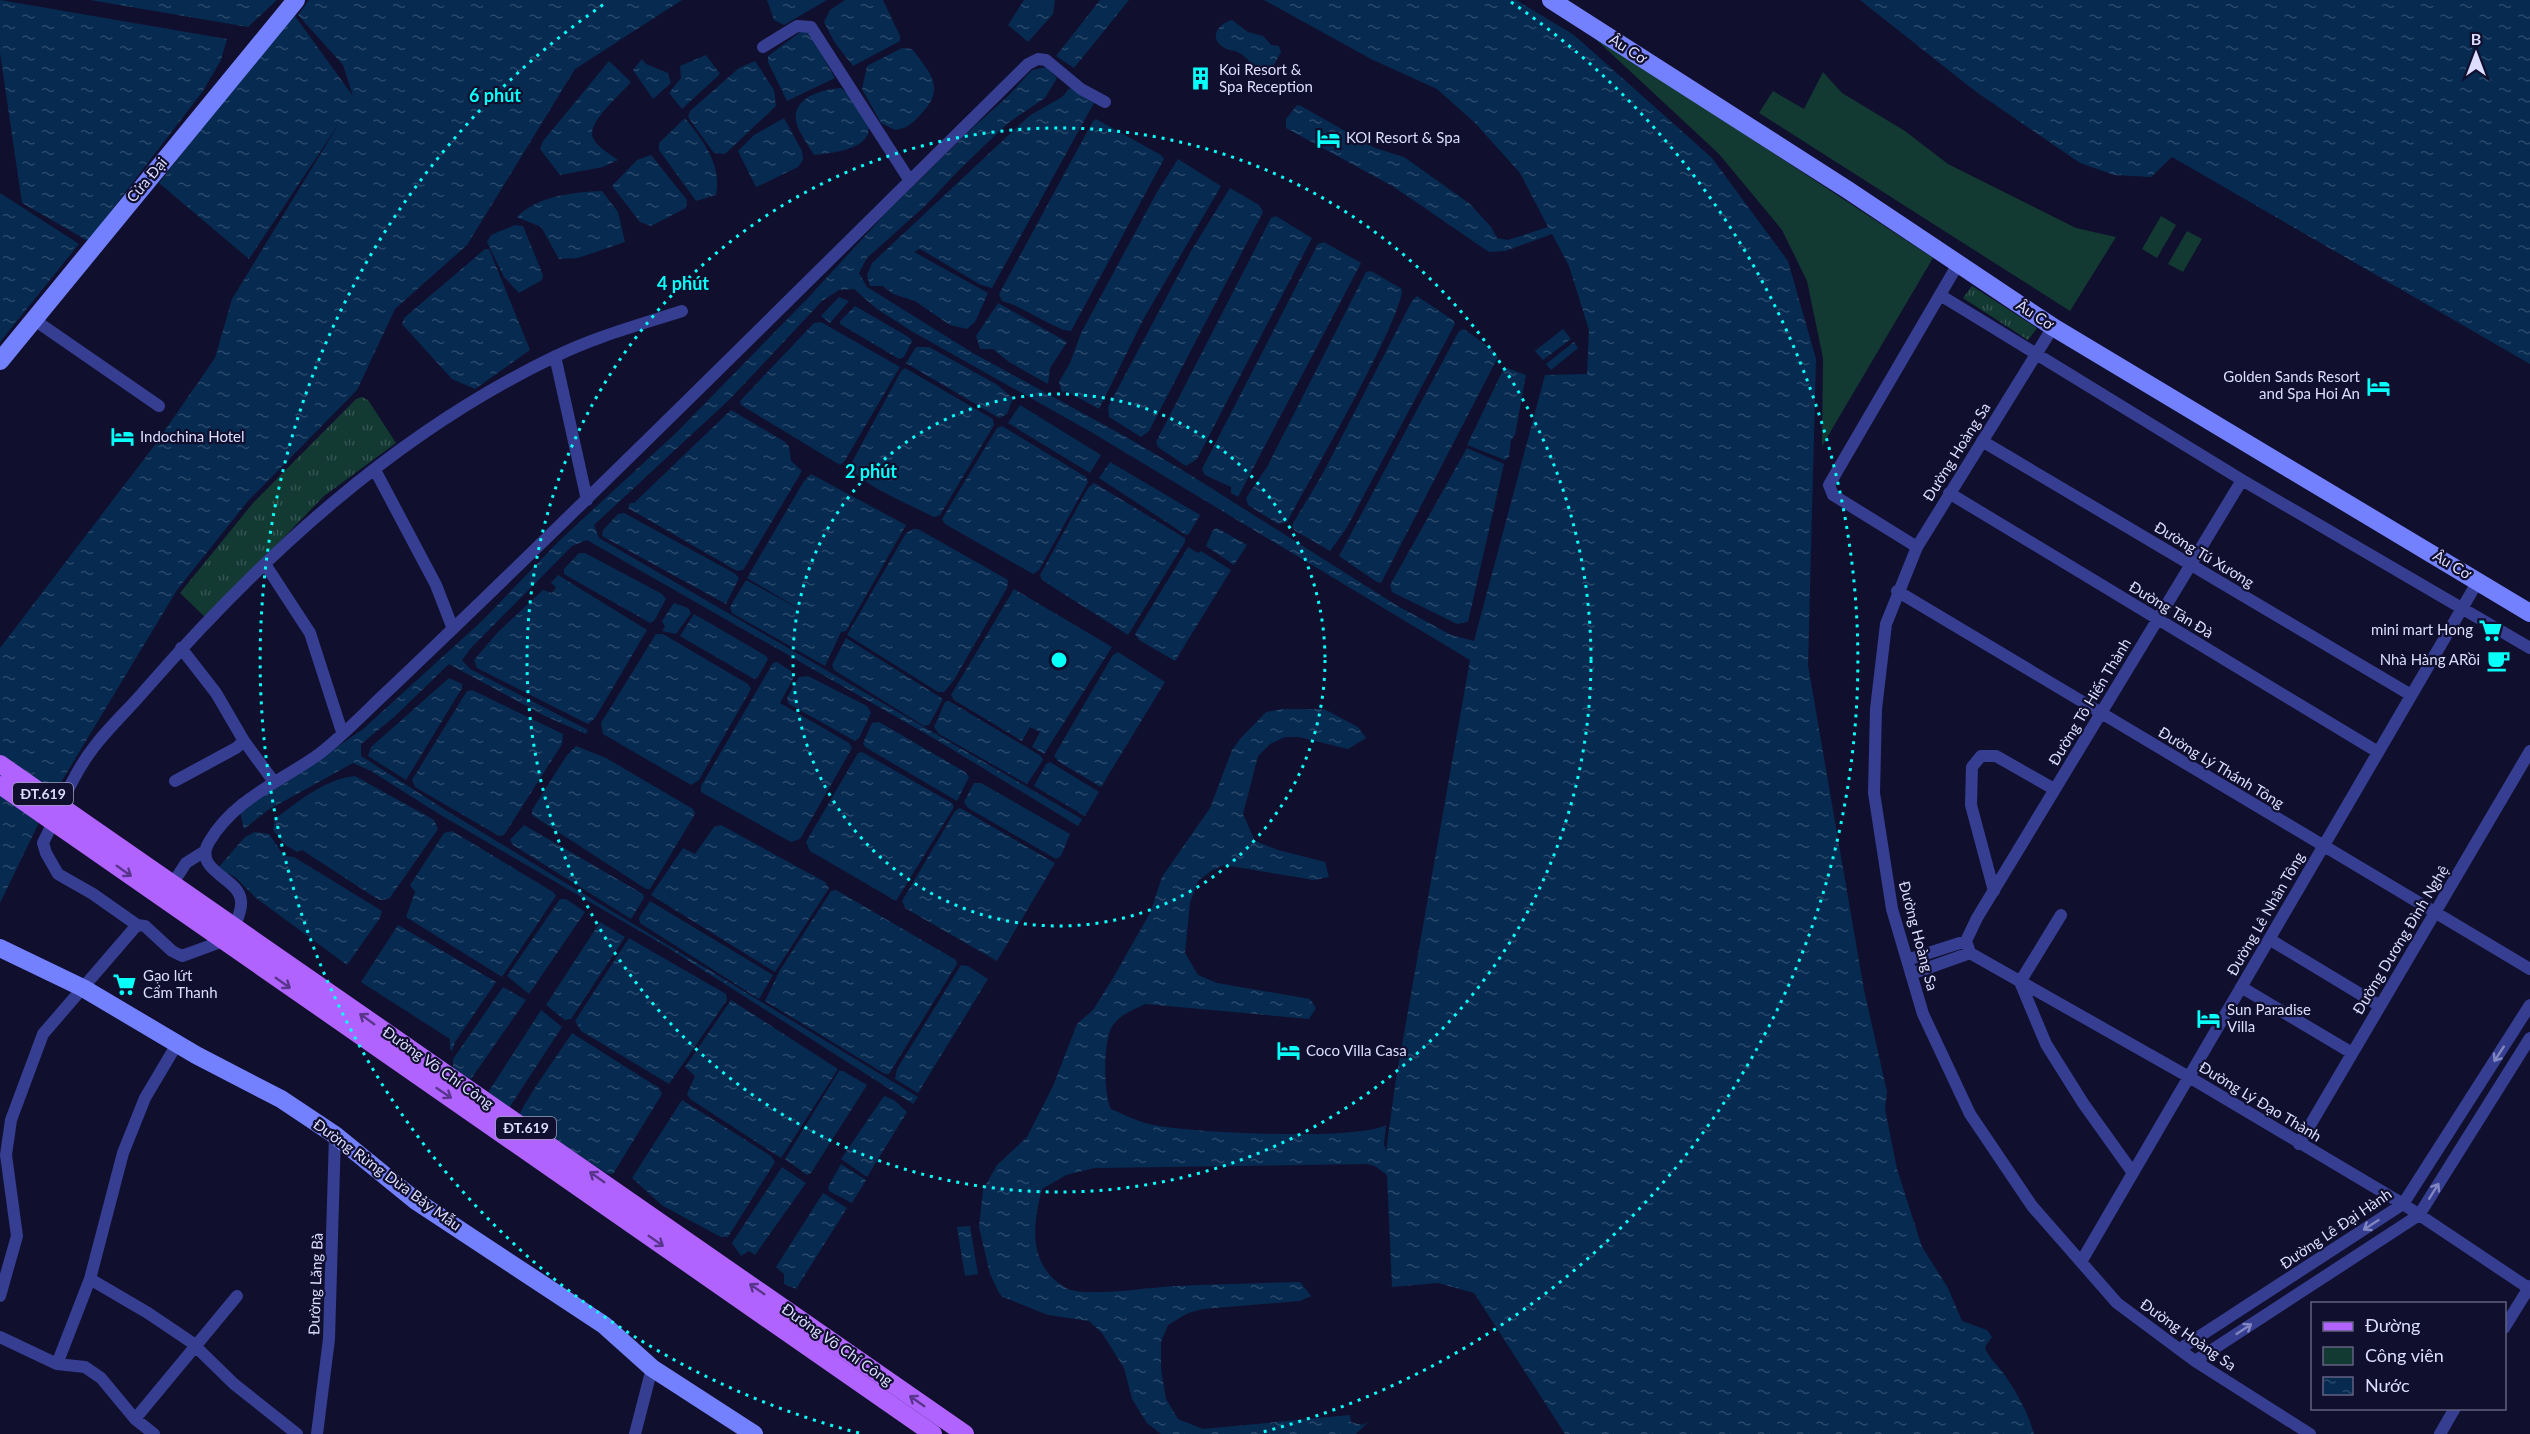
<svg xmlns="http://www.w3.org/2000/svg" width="2530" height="1434" font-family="Lato,sans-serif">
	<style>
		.grass { fill: url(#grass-tufts) }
		.park { fill: #123932 }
		.water { fill: url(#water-ripples) }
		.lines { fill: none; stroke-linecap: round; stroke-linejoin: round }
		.street { stroke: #363e91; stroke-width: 12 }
		.secondary { stroke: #7381ff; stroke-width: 18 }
		.primary { stroke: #b163ff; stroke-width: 18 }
		.oneway { stroke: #59358c }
		.oneway2 { stroke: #8186c2 }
		.ring { fill: none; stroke: #08fff9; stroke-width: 3; stroke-dasharray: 3 6 }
		.labels { text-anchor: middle; stroke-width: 4.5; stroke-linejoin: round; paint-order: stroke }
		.shield { fill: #110f2e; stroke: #9f9fc0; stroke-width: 1.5 }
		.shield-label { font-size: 14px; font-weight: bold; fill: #dcddff }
		.street-label { font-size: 15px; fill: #dcddff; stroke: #110f2e }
		.poi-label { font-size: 15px; fill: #dcddff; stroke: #110f2e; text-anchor: start }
		.centre { fill: #08fff9; stroke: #110f2e; stroke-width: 3 }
		.ring-label { font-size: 18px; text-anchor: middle; font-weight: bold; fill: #08fff9; stroke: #110f2e; stroke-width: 4.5; stroke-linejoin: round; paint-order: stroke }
	</style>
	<defs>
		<pattern id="grass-tufts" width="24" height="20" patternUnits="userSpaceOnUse" patternTransform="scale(1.5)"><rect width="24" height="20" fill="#123932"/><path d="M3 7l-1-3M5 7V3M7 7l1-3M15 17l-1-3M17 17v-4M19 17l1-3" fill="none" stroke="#345551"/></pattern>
		<pattern id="water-ripples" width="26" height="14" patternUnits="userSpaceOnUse" patternTransform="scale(1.5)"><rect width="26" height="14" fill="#062a50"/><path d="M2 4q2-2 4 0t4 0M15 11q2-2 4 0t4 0" fill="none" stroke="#2a486a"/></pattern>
	</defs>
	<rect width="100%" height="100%" fill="#110f2e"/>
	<path class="grass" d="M1972 286 2037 328 2028 340 1963 298Z
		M362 397 368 400 396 443 324 496 206 618 180 593 253 503 356 399Z"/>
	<path class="park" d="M1587 31 1933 258 1822 446 1823 358 1807 281 1782 230 1719 154Z
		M1823 72 1842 93 1905 131 1948 164 2076 228 2116 237 2070 311 1759 113 1773 91 1804 109Z
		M2161 216 2176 225 2157 258 2142 249Z
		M2187 231 2202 239 2183 272 2168 264Z"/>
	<path class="water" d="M0 0 227 39 221 60 203 91 88 241 22 203 0 53Z
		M90 0H277L248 27Z
		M309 0H682L575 69 467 245 395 309 357 390 248 501 177 590 48 804 0 903V648L154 446 215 358 232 299 340 122 249 259 159 183 292 12 353 96 343 65 298 15Z
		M767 0H827L784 25 774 20Z
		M845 0H883L900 36V41L853 66 835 43 824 22 830 10Z
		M1024 0H1055L1053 14 1028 42 1008 25Z
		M1100 0H1129L1074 68 1056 56Z
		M1264 0H1516L1574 35 1712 158 1788 261 1816 359 1808 665 1864 990 1887 1092 1885 1109 1897 1169 1922 1247 1948 1288 1962 1321 1987 1330 1992 1337 1985 1347C1989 1359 1997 1364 2004 1374 2017 1393 2028 1412 2034 1434H1565L1474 1293 1438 1283 1392 1287 1387 1175 1375 1166 1367 1164 1095 1168 1066 1175 1042 1189C1032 1226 1028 1266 1066 1288 1084 1298 1151 1287 1176 1286 1217 1284 1259 1283 1300 1282L1311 1296 1300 1301 1203 1309 1188 1313 1168 1325 1161 1342V1368L1166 1399 1178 1419 1203 1429 1350 1415 1351 1422 1362 1425 1368 1422 1356 1434H1161L1147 1423 1132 1399 1124 1368 1102 1333 1089 1321 1048 1315 1003 1297 999 1293 990 1274 979 1227 983 1190 997 1165 1027 1137 1053 1086 1077 1024 1093 1010 1113 978 1150 913 1162 877 1210 808 1232 750 1240 739 1266 712 1282 709H1324L1358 727 1366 738 1348 749 1299 737H1285L1270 744 1258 756 1243 814 1255 841 1278 850 1325 862 1329 877 1314 880 1224 865 1211 871 1198 881 1190 903 1185 953 1198 975 1217 983 1310 999 1316 1008 1309 1019 1145 1004C1133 1010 1121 1014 1113 1025 1103 1038 1103 1094 1111 1109 1123 1114 1136 1121 1149 1124 1183 1133 1360 1141 1386 1125L1384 1144 1386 1151 1396 1079 1470 660 1091 432 913 332 877 309 854 289 839 290 822 301 730 399 594 525 599 538 1082 819 1078 826 935 739 587 540 572 546 470 649 462 660 470 669 588 730 586 734 545 716 449 664 393 718 361 744V756L447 811 918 1097 913 1104 667 947 439 814 371 771 353 763 268 810 244 829 240 812 362 730 482 621 559 541 676 433 807 299 886 213 968 132 1008 96 1032 70 1046 67 1057 78 1045 98 1008 123 960 169 924 207 867 258 859 273 867 287 973 353 1128 438 1192 476 1396 605 1451 635 1474 641 1545 375 1587 374 1589 330 1569 266 1552 234 1505 251 1489 252 1394 187 1286 128V119L1297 105 1301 106 1375 148 1404 157 1470 204 1491 227 1497 238 1508 240 1548 227 1520 173 1475 123 1437 89 1371 59Z
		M1860 0H2530V364L2172 157 2151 177 2114 175 2080 163 1975 91Z
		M1232 20 1248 32 1263 36 1271 45 1279 46 1281 52 1270 72H1262L1260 67C1249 64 1249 59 1241 54 1236 50 1228 51 1223 47 1208 37 1219 23 1232 20Z
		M803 30 810 34 835 78 787 101 768 62V56Z
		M902 48 912 49C930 73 946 87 922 113 913 123 908 128 895 130L881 123 862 89 867 66Z
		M706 55 720 74 682 109 669 93 681 78 680 66Z
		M642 59 646 64 668 73 671 83 653 99 633 70Z
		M609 61 631 82C621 94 586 123 593 138 597 147 610 154 618 160L603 167 560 175 540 149 543 141Z
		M755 61 774 90 776 106 725 154 714 153 688 117 690 111 739 68Z
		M841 88C890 132 870 150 814 155 809 146 798 132 796 121 792 97 824 89 841 88Z
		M1070 88 1094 103 992 288 981 285 920 249 914 252 988 293 975 322 967 329 950 325 915 301 893 294 883 286H870L867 275 872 263 1029 116 1062 97Z
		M685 118C703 141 722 164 716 195L696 201 659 150V143Z
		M784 118 802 151 803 160 798 167 756 187 738 151 754 135Z
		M1096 119 1161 155 1164 159 1071 331C1059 332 1020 305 1002 301L999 294 1093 121Z
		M651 155 687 200 686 208 651 226 640 222 612 186 637 160Z
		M1178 159 1221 186 1144 318 1099 409 1066 391 1062 393 1059 382 1070 363 1081 333 1157 192Z
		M1230 188 1259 205 1263 212 1149 431 1141 437 1109 417 1108 407 1191 251Z
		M602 191 618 212 625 242 578 258 559 259 541 227 517 217C537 196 574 192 602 191Z
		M0 193 79 244 0 342Z
		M1276 216 1312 238 1197 459 1186 466 1158 447 1156 442 1271 218Z
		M515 225 523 226 543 275 542 280 519 293 504 277 487 242 491 235Z
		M1324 242 1361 263 1238 497 1231 493V487L1205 475 1202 469 1318 244Z
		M485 249H489L530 350 475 389 452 379 402 324 404 318Z
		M1371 271 1402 289C1404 316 1306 487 1287 522L1278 524 1248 505 1246 498 1267 467 1366 272Z
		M1417 296 1453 320 1455 324 1346 529 1330 551 1294 530 1292 525 1322 475 1412 301Z
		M839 297 849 301 830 323 821 316Z
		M998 303 1067 342 1050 368 1048 384 1009 362 993 349H980L976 336Z
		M855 306 910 338 912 341 904 357 899 359 840 324V321Z
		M821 322 900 367 844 462 840 465 741 405 740 401 814 323Z
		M1464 329 1493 350 1498 357 1381 583 1377 582 1339 556 1459 331Z
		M1563 329 1571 339 1543 360 1535 351Z
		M1574 342 1578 348 1551 370 1546 364Z
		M916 347H929L996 384 1013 398 1007 414 999 418 906 363Z
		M905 368 993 419 994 425 940 515 934 517C917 508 855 482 850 466L901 371Z
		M1507 368 1526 375 1515 435 1511 440 1509 457 1505 460 1467 445 1503 370Z
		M1020 405 1101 455 1090 473 1008 423Z
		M731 410 785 442 789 447 791 461 802 471 743 570 737 571 628 508 630 503H634Z
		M1002 426 1086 477 1088 482 1039 570 1033 574 945 524 942 519 997 428Z
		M1467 448 1504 464 1468 622 1457 624 1392 592 1390 585Z
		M1110 462 1200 515 1189 534 1186 535 1099 478Z
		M811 474 906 525 846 631 841 632 825 666 732 613 730 607 746 580 808 614 747 578 804 481Z
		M1094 483 1185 538V542L1128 635 1042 580 1040 575 1088 488Z
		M624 513 734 573 739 578 726 604 602 536 603 530 618 514Z
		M1217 528 1247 545 1234 565 1206 546 1213 530Z
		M913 529H918L1008 580 1007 588 954 680 944 692H938L847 635 906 533Z
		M1188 547 1198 553 1201 551 1231 570 1175 661 1139 640 1135 634Z
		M579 553H585L662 594 666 599 654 621 650 623 564 574V569Z
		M558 575 647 630 595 718 588 724 477 668 474 660 498 632 543 590 552 593 556 587 551 583Z
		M1014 589 1112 647 1044 754 1032 747 1040 732 1030 727 1022 741 954 700 951 695Z
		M674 603 688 608 691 613 676 634 662 631 665 627 662 621Z
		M694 614 766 656 768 659 758 677 754 679 680 636Z
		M656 634H663L748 684 751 689 699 780 691 785 603 734 601 723Z
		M846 638 943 699 929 725 924 726 834 670 832 665Z
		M1118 652 1165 682 1101 787 1059 762 1054 756 1113 655Z
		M777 662 791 671 794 677 780 703 849 743 852 748 800 839 791 842 701 792V786L773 663Z
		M808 676 867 706 871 713 859 738 855 741 789 704 787 698 799 677Z
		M449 678 462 684V688L406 780 368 756 371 747Z
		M472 690 563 734 562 744 504 835 499 836 415 787 412 780 467 691Z
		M949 701 1041 756 1043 760 1027 784 939 734 934 727 945 702Z
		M879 722 965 772 969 777 957 801 865 747 863 743 872 723Z
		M576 746 606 758 693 809 695 814 650 889H646L532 815V810L567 755Z
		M862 752 952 803 954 807 896 901 810 851 806 842 858 753Z
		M1050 762 1099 792 1085 816 1034 786 1046 764Z
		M355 776 434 820 438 829 389 899 379 900 302 850 297 852 284 844 273 830 275 819C297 802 327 778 355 776Z
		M974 783H981L1070 834 1061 856 1056 859 968 808 964 802Z
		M960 808 1055 863 997 961 905 908 902 901 955 811Z
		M524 825 643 894 644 898 631 919 513 845 510 840Z
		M721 825 825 882 829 888 775 972 651 895 683 848 695 854 714 827Z
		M452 831 553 892 556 896 502 977 406 917 415 892 410 885 444 833Z
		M255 832 269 834 284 856 294 857 382 911 380 918 347 965 256 898 235 877 218 868 245 837Z
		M836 890 956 960 957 964 889 1074H885L765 1001 780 970 831 891Z
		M560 899H566L585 912 529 994 507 976Z
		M650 901 773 975 759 999 640 923 639 918Z
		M600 922 625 937 571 1019 565 1020 546 1005Z
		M398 925 496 982 455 1042 452 1051 450 1049V1039L361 982Z
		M629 938 726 994 727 1000 669 1084 581 1031 575 1021Z
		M961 965 968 966 988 979 918 1093 895 1079 897 1069Z
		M503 987 526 1000 471 1079 453 1070V1059Z
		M731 1000 838 1069 781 1158 690 1099 687 1094 695 1076 685 1067Z
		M541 1010 562 1027 509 1108 491 1099 489 1091Z
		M572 1033 659 1088 662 1094 613 1174 606 1173 519 1115C534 1086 554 1061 572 1033Z
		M839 1071H843L867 1085 811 1173 807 1175 785 1159Z
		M884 1096 894 1100 907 1112 867 1177 841 1159Z
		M682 1100 771 1156 775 1162 728 1237H721L663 1206 632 1178Z
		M841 1164 866 1180 852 1203 829 1191 828 1187Z
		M782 1167 806 1183 755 1255 749 1251 741 1256 732 1243Z
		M823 1193 847 1208 796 1289 784 1284V1274L776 1267Z
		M970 1226 978 1274 965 1276 957 1227Z"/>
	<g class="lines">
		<path class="street" d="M763 47 797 26 811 27 910 181
			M1940 295 2242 480 2530 648
			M33 319 159 406
			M2053 327 1917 547 1886 624 1876 709 1874 793 1892 909 1923 1014 1970 1114 2032 1206 2117 1303 2195 1361 2310 1434
			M555 356 587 500
			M1982 441 2411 695
			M375 470 436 585 453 629
			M1949 493 2378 752
			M1917 547 1833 495 1829 485 1958 264
			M265 564 310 633 342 732
			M1897 591 2530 969
			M181 648 216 693 244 741 274 782
			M175 781 236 748 244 741
			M173 883 186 863 205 851
			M1994 891 1971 805 1972 767 1981 756H1996L2054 789
			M2061 915 2020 982 2046 1044 2083 1103 2133 1173
			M137 925 93 894 58 874 46 853 43 843C59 811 72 775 94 747 109 727 129 709 145 690 261 557 394 434 554 357 594 337 639 325 682 311
			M235 925C238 918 242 909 241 901 239 877 192 871 209 842 234 799 280 782 319 754 344 735 368 709 392 687 607 482 817 272 1028 64L1038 59 1046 60 1081 89 1105 102
			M2269 939 2380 1006
			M1970 953 2189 1077 2403 1204 2530 1289
			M1970 953 1966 941 1977 918 2242 480
			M1907 960 1966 941
			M1911 974 1970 953
			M2241 987 2352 1053
			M2299 1144 2530 751
			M2081 1262 2478 581
			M90 1279 148 1313 191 1342 234 1384 297 1434
			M0 1296 17 1236 6 1155 11 1120 43 1034 137 925 145 926 172 951 182 956 223 941
			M2504 1328 2530 1286
			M0 1337 57 1364 85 1367 101 1378 135 1419 154 1434
			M2180 1349 2403 1204 2530 1005
			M2195 1361 2419 1215 2530 1038
			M57 1364 90 1279 123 1153 145 1098 177 1044
			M135 1419 237 1296
			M317 1434 329 1339 335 1135
			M635 1434 652 1368
			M2440 1434 2455 1408"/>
		<path class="secondary" d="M1551 0 1848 190 2053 327 2530 613
			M0 361 296 0
			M0 948 83 988 196 1055 281 1099 335 1135 416 1201 604 1325 652 1368 754 1434"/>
		<path class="primary" d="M0 764 965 1434
			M0 785 933 1434"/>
	</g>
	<defs><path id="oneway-shaft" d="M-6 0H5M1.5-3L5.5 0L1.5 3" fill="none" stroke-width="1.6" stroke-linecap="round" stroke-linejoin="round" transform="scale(1.5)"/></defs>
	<g class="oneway">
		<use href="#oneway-shaft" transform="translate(124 871) rotate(35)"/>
		<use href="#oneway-shaft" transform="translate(283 983) rotate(35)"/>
		<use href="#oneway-shaft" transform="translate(367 1019) rotate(-144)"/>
		<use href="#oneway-shaft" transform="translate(444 1093) rotate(34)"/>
		<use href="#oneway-shaft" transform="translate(597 1177) rotate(-145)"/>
		<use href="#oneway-shaft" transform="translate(656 1241) rotate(35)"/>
		<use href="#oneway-shaft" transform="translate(757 1289) rotate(-145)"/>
		<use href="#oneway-shaft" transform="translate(917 1401) rotate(-145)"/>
	</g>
	<g class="oneway2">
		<use href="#oneway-shaft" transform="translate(2499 1054) rotate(123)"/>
		<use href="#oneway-shaft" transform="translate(2434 1191) rotate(-58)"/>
		<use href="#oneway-shaft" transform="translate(2371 1225) rotate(147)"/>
		<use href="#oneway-shaft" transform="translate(2244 1329) rotate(-33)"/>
	</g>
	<g class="ring">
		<circle cx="1059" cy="660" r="266"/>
		<circle cx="1059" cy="660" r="532"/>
		<path d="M859 1433A798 798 0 0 1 607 2M1511 2A798 798 0 0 1 1259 1433"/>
	</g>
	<defs>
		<symbol id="building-bare" viewBox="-9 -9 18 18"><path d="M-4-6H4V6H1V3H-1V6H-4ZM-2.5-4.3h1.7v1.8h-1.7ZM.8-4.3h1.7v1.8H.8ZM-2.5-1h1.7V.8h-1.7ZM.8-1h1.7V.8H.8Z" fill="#08fff9" stroke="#110f2e" stroke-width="2.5" paint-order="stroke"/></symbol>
		<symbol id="hotel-bare" viewBox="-9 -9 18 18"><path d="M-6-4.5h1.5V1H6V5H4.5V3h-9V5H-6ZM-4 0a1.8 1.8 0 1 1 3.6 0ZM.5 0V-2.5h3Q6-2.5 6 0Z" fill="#08fff9" stroke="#110f2e" stroke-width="2.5" paint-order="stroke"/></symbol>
		<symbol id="supermarket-bare" viewBox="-9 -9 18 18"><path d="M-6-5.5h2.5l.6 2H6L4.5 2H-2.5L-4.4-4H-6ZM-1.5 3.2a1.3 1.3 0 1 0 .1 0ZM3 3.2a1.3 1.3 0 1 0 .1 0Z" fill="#08fff9" stroke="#110f2e" stroke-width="2.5" paint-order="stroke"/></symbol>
		<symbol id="cafe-bare" viewBox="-9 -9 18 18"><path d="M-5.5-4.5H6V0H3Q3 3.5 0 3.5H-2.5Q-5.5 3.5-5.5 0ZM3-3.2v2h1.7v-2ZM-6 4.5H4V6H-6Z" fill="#08fff9" stroke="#110f2e" stroke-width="2.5" paint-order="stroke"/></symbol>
	</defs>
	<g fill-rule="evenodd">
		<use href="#building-bare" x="1184" y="62" width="33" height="33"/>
		<use href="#hotel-bare" x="1312" y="122" width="33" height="33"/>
		<use href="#hotel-bare" x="2362" y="370" width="33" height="33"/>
		<use href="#hotel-bare" x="106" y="420" width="33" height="33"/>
		<use href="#supermarket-bare" x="2474" y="614" width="33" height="33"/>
		<use href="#cafe-bare" x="2482" y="644" width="33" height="33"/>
		<use href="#supermarket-bare" x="108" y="968" width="33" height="33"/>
		<use href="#hotel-bare" x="2192" y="1002" width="33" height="33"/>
		<use href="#hotel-bare" x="1272" y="1034" width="33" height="33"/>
	</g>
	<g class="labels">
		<g class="shield">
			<rect x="13" y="783" width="60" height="22" rx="4.5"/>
			<rect x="496" y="1117" width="60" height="22" rx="4.5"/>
		</g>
		<g class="shield-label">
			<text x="43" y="799">ĐT.619</text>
			<text x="526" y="1133">ĐT.619</text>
		</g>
		<g class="street-label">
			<text transform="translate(1628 49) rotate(33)" y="5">Âu Cơ</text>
			<text transform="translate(147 180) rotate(-50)" y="5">Cửa Đại</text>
			<text transform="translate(2035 315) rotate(33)" y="5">Âu Cơ</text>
			<text transform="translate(1957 452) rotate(-58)" y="5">Đường Hoàng Sa</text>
			<text transform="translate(2204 555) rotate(31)" y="5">Đường Tú Xương</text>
			<text transform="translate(2452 565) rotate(31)" y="5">Âu Cơ</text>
			<text transform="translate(2171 610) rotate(31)" y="5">Đường Tản Đà</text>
			<text transform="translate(2090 702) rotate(-59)" y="5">Đường Tô Hiến Thành</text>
			<text transform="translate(2221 768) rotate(31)" y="5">Đường Lý Thánh Tông</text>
			<text transform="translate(2266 914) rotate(-60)" y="5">Đường Lê Nhân Tông</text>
			<text transform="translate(1918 936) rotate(75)" y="5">Đường Hoàng Sa</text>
			<text transform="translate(2401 940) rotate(-59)" y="5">Đường Dương Đình Nghệ</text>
			<text transform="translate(438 1068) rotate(35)" y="5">Đường Võ Chí Công</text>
			<text transform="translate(2260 1102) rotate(31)" y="5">Đường Lý Đạo Thành</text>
			<text transform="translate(387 1175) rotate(36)" y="5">Đường Rừng Dừa Bảy Mẫu</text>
			<text transform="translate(2336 1229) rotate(-34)" y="5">Đường Lê Đại Hành</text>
			<text transform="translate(316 1284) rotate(-88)" y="5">Đường Lăng Bà</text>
			<text transform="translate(2188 1335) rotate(35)" y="5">Đường Hoàng Sa</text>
			<text transform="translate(837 1345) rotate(35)" y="5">Đường Võ Chí Công</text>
		</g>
		<g class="poi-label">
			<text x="1219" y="75">Koi Resort &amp;<tspan x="1219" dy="17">Spa Reception</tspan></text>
			<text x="1346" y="143">KOI Resort &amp; Spa</text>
			<text x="2360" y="382" text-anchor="end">Golden Sands Resort<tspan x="2360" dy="17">and Spa Hoi An</tspan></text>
			<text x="140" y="442">Indochina Hotel</text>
			<text x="2473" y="635" text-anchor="end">mini mart Hong</text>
			<text x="2480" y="665" text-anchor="end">Nhà Hàng ARồi</text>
			<text x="143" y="981">Gạo lứt<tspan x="143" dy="17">Cẩm Thanh</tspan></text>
			<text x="2227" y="1015">Sun Paradise<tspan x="2227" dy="17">Villa</tspan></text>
			<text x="1306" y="1056">Coco Villa Casa</text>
		</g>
	</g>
	<circle cx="1059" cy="660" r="9" class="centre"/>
	<g class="ring-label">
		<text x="495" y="102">6 phút</text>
		<text x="683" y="290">4 phút</text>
		<text x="871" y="478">2 phút</text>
	</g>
	<rect x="2311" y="1302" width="195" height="108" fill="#110f2e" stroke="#626182" stroke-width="1.5"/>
	<rect x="2323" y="1322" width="30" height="9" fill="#b163ff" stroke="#626182" stroke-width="1.5"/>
	<text x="2365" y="1332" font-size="18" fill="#dcddff">Đường</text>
	<rect x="2323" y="1347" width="30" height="18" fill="#123932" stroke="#626182" stroke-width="1.5"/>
	<text x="2365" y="1362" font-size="18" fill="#dcddff">Công viên</text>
	<rect x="2323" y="1377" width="30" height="18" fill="url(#water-ripples)" stroke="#626182" stroke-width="1.5"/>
	<text x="2365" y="1392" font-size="18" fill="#dcddff">Nước</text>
	<g transform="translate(2476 54)" stroke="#110f2e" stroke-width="4.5" paint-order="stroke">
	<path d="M0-4.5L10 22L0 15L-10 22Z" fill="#dcddff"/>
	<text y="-9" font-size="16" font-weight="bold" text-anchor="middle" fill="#dcddff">B</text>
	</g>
</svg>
